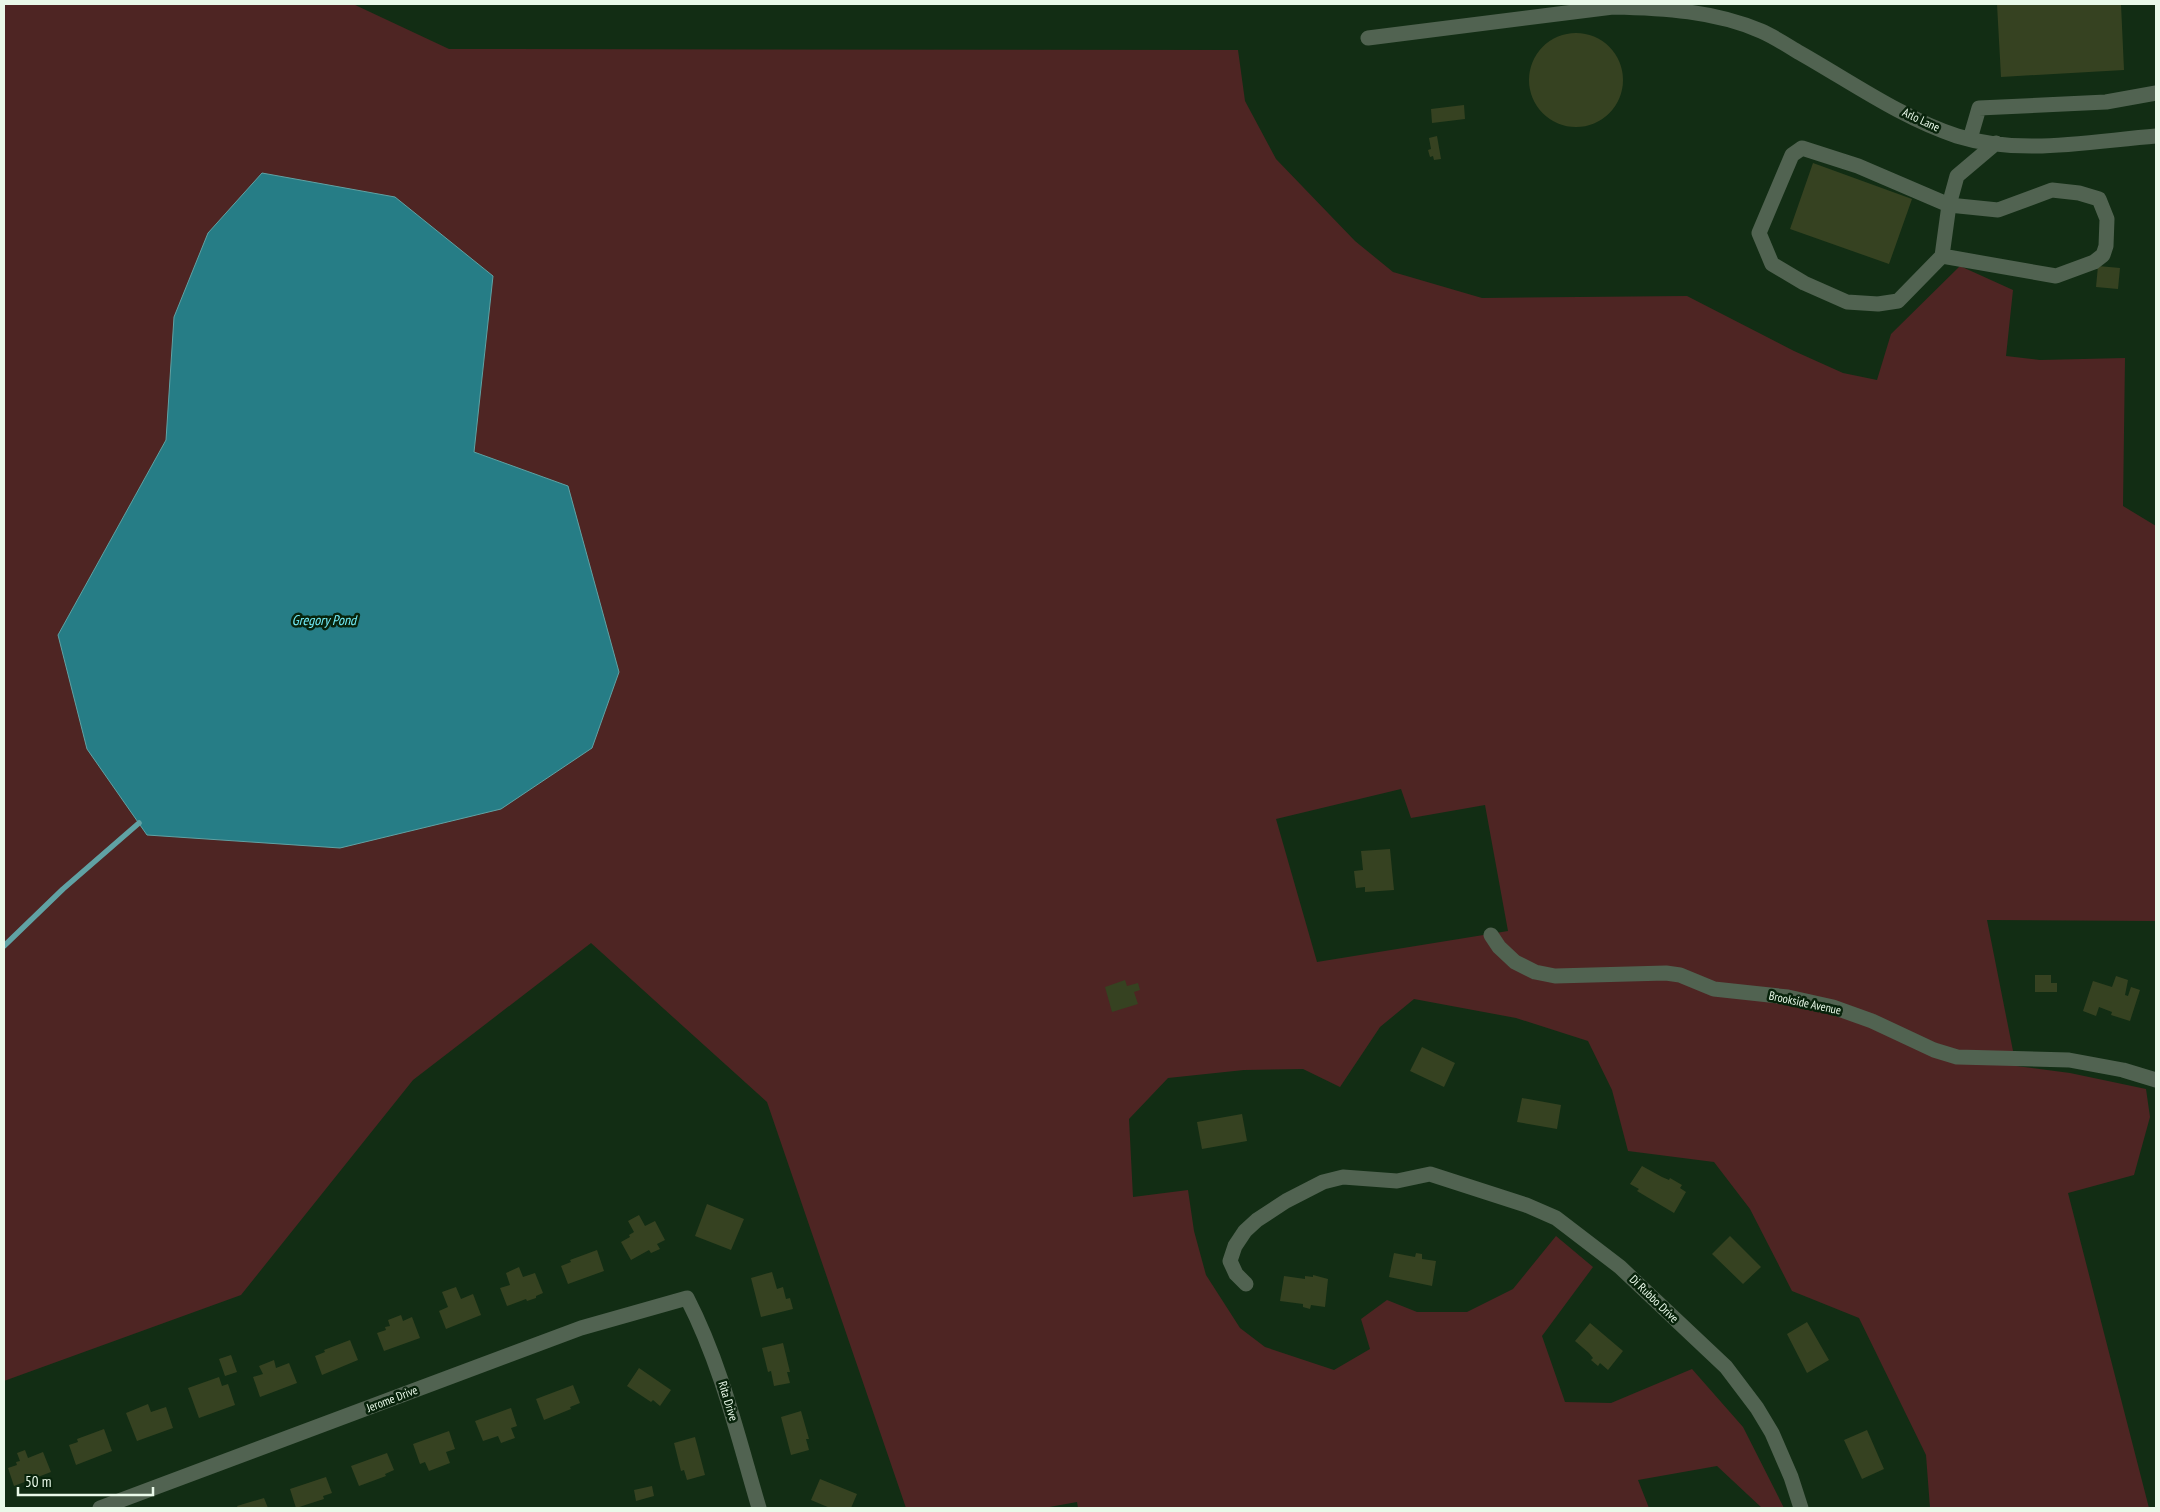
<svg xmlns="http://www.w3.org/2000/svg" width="2160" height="1512" font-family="'PT Sans Narrow',sans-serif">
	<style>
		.green { fill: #4e2523; fill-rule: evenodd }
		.water { fill: #267d86; stroke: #60a2a4 }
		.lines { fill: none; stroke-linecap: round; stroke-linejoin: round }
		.stream { stroke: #60a2a4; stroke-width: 5.5 }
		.building { fill: #364221 }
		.minor { stroke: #516351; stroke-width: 15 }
		.labels { text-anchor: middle; stroke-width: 5; stroke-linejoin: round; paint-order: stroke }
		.street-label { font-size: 12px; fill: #e9f9e9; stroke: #08230b }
		.water-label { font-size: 14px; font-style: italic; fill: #74eefb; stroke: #08230b }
	</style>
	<rect width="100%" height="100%" fill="#122d14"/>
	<path class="green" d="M4 4H353L449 49 1238 50 1245 101 1276 159 1355 241 1393 272 1482 298 1687 296 1794 351 1843 373 1877 380 1891 334 1960 266 2013 290 2006 356 2040 360 2125 358 2123 506 2156 526V921L1987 920 2016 1066 2070 1073 2146 1089 2150 1117 2134 1175 2068 1193 2149 1508H1930L1926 1455 1859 1318 1792 1291 1750 1209 1714 1162 1628 1151 1612 1090 1588 1041 1516 1018 1414 999 1380 1027 1340 1087 1303 1069 1244 1070 1168 1078 1129 1119 1133 1197 1188 1190 1194 1231 1206 1275 1240 1328 1265 1347 1334 1370 1370 1349 1361 1319 1387 1300 1417 1312H1467L1513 1289 1556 1236 1593 1267 1542 1336 1565 1402 1611 1403 1692 1369 1743 1427 1784 1508H1762L1717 1466 1638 1480 1649 1508H1078L1077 1502 1044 1508H906L767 1102 591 943 413 1080 241 1295 4 1381ZM493 276 474 452 568 486 58 635 166 440ZM1401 789 1411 818 1485 805 1508 931 1317 962 1276 819Z"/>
	<path class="water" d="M262 173 395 197 493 276 474 452 568 486 619 672 592 748 501 809 340 848 147 835 87 749 58 635 166 440 174 317 208 233Z"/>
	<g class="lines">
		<path class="stream" d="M4 946 63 889 139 823"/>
	</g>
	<path class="building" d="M1997 4H2121L2124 70 2001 77Z
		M1529 80a47 47 0 1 1 94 0a47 47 0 1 1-94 0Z
		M1464 105 1465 119 1432 123 1431 109Z
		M1437 136 1441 159 1434 160 1433 156 1430 157 1428 150 1431 149 1429 138Z
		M1813 163 1912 199 1889 264 1790 229Z
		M2098 266 2120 268 2118 289 2096 287Z
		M1390 849 1394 890 1365 892V887L1356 888 1354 871 1363 870 1361 851Z
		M2035 975H2051V983H2057V992H2035Z
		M2116 976 2128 980 2125 995 2128 996 2131 987 2140 990 2130 1021 2111 1015 2112 1012 2099 1007 2096 1016 2083 1011 2093 981 2112 987Z
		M1125 980 1127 986 1138 983 1140 990 1134 992 1138 1004 1112 1012 1105 987Z
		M1422 1047 1455 1063 1444 1087 1410 1071Z
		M1522 1098 1561 1105 1557 1129 1517 1122Z
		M1242 1114 1247 1141 1202 1149 1197 1122Z
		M1642 1166 1662 1177 1669 1180 1670 1178 1682 1185 1680 1188 1686 1192 1674 1213 1637 1191 1639 1189 1630 1184Z
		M707 1204 744 1219 731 1250 695 1236Z
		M639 1215 645 1226 655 1221 665 1240 657 1244 660 1249 651 1253 649 1250 631 1260 621 1242 630 1237 629 1235 634 1232 628 1221Z
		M1730 1236 1761 1267 1743 1284 1712 1254Z
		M597 1250 604 1271 568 1284 561 1266 571 1262 570 1260Z
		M1394 1253 1415 1257 1416 1253 1422 1254V1259L1436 1261 1432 1286 1389 1277Z
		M519 1267 523 1277 535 1273 543 1293 536 1296V1298L527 1301 526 1299 507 1306 500 1288 510 1285 506 1273Z
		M772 1272 777 1289 783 1287 786 1299 790 1298 793 1309 761 1317 751 1278Z
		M1313 1275 1328 1279 1325 1307 1311 1305 1310 1309 1303 1307V1304L1280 1301 1284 1276 1305 1279V1276L1313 1277Z
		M456 1287 461 1299 473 1294 481 1315 446 1329 439 1311 448 1307 442 1292Z
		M401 1315 403 1321 412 1317 420 1338 384 1351 377 1333 386 1330 385 1327 390 1326 388 1320Z
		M1807 1322 1829 1360 1807 1373 1787 1334Z
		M1590 1323 1623 1351 1608 1370 1600 1363 1598 1366 1591 1360 1593 1358 1589 1353 1575 1341Z
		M350 1340 358 1360 322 1375 315 1356 325 1352 324 1350Z
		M783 1343 790 1372H787L790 1383 774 1386 771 1371 768 1372 762 1348Z
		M231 1355 237 1372 225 1376 219 1359Z
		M274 1360 276 1368 289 1363 297 1383 260 1397 253 1377 263 1374 259 1366Z
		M639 1368 671 1390 660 1406 653 1400 651 1402 627 1386Z
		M219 1377 222 1386 228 1384 235 1405 199 1418 188 1388Z
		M573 1385 580 1403 570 1407 571 1409 544 1420 536 1399Z
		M148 1404 151 1412 166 1407 173 1428 137 1441 126 1413Z
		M511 1408 517 1426 511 1428 515 1438 501 1443 498 1436 483 1441 475 1421Z
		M801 1411 809 1439H806L809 1450 791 1455 781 1417Z
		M104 1429 112 1451 76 1465 69 1445 78 1442 77 1439Z
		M1867 1430 1884 1469 1862 1479 1844 1440Z
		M449 1431 455 1449 446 1452 450 1463 429 1471 425 1462 420 1464 413 1444Z
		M695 1437 705 1475 687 1480 684 1470 681 1471 674 1443Z
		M25 1450 28 1458 43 1452 51 1472 14 1486 8 1468 17 1465 16 1462 20 1461 17 1453Z
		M387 1453 394 1470 385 1474 386 1476 359 1486 351 1466Z
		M326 1477 332 1493 323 1496 324 1499 296 1508 290 1489Z
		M820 1479 857 1494 851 1508H830L811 1500Z
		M652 1486 654 1496 636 1501 634 1490Z
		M264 1498 268 1508H238L237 1506Z"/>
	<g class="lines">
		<path class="minor" d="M1368 38 1613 7C1663 8 1715 11 1761 31 1775 37 1788 46 1800 53 1851 82 1902 118 1957 136 2021 156 2092 141 2156 136
			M1970 139 1979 108 2106 102 2156 93
			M1942 256 2056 276 2094 262 2103 255 2106 246 2107 219 2099 199 2079 193 2052 190 1998 210 1949 205 1942 256 1898 301 1878 304 1847 302 1804 283 1772 264 1759 233 1792 155 1802 148 1858 166 1949 205 1957 176 1996 143
			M1491 935 1499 947 1515 962 1535 972 1555 976 1666 973 1680 975 1714 989 1788 997 1833 1007 1872 1021 1934 1050 1957 1057 2069 1060 2123 1070 2156 1080
			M1246 1284 1236 1274 1230 1261 1235 1246 1245 1231 1257 1220 1286 1201 1323 1182 1343 1177 1397 1181 1430 1174 1526 1205 1556 1218 1620 1267 1726 1367 1757 1408 1772 1433 1791 1477 1801 1508
			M100 1508 581 1328 687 1298C721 1364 738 1437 759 1508"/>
	</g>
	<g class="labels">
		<g class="street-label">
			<text transform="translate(1921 120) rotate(25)" y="4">Arlo Lane</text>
			<text transform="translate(1805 1003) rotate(12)" y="4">Brookside Avenue</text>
			<text transform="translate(1654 1299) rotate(44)" y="4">Di Rubbo Drive</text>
			<text transform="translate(392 1399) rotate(-21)" y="4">Jerome Drive</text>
			<text transform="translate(728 1401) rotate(73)" y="4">Rita Drive</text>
		</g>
		<g class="water-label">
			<text x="324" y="625">Gregory Pond</text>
		</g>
	</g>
	<rect width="2160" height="1512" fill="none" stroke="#e9f9e9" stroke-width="10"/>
	<path d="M18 1487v8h135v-8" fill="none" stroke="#e9f9e9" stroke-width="2.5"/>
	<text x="25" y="1487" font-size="15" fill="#e9f9e9" stroke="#08230b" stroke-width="4" paint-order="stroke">50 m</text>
</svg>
